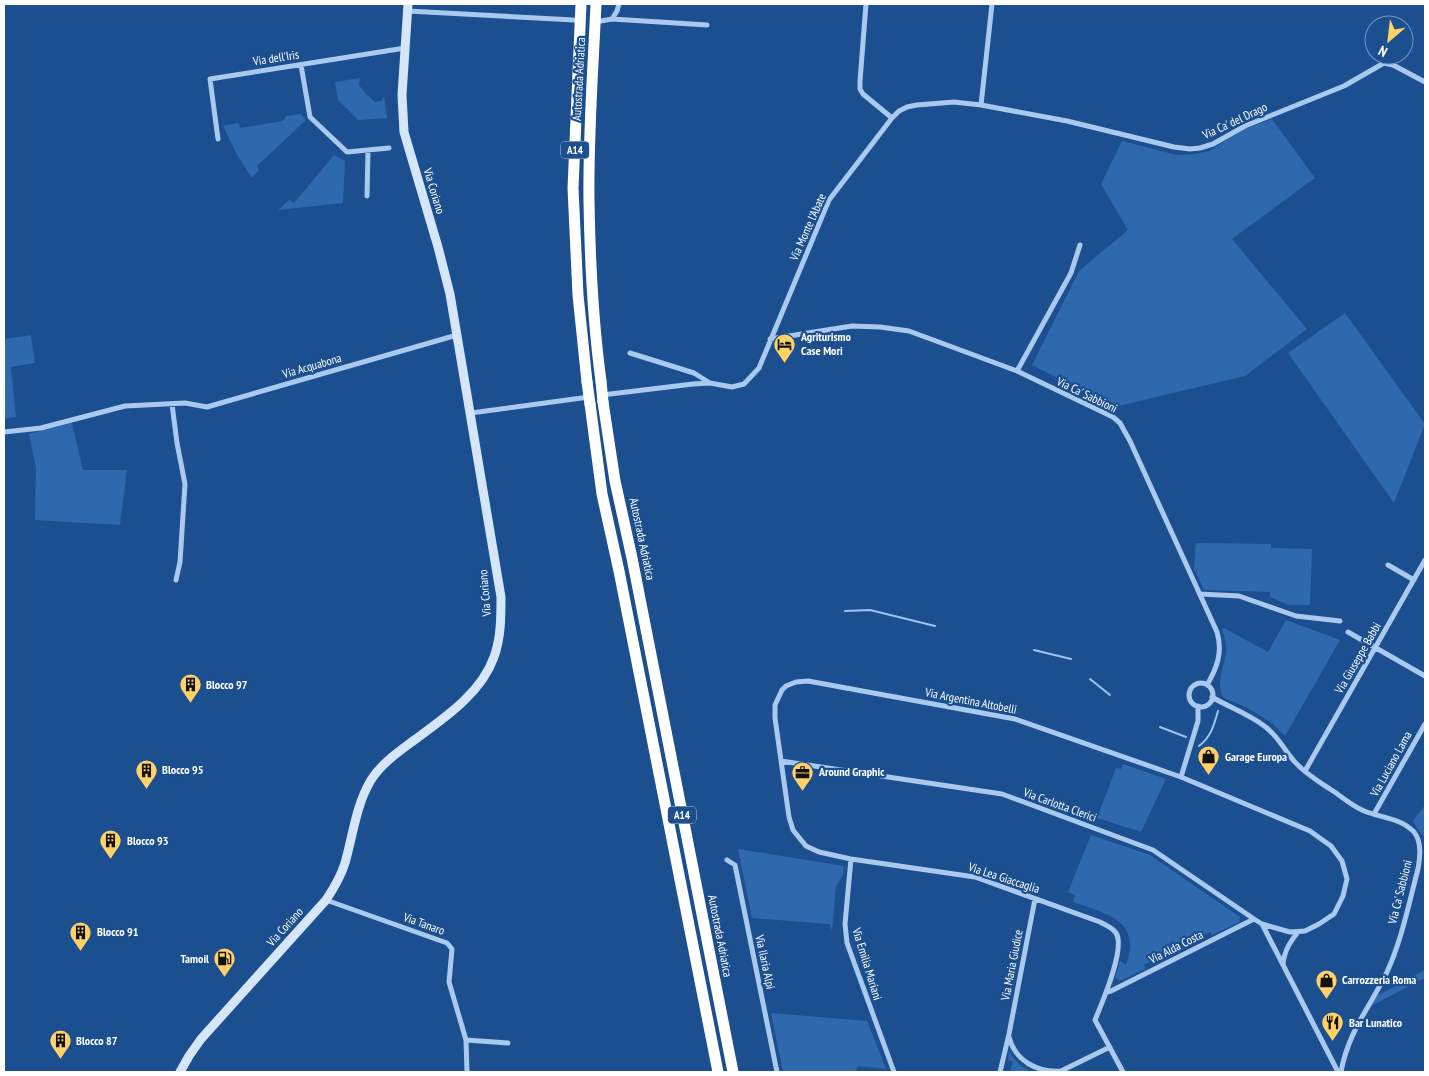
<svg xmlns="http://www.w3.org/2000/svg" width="1429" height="1076" font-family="'PT Sans Narrow',sans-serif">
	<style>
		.green { fill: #2e69ad }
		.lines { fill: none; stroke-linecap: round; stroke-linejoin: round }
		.stream { stroke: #9cc4f0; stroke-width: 2 }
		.street { stroke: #a9c9ee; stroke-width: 5 }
		.secondary { stroke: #d6e6fa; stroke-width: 9 }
		.highway { stroke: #fff; stroke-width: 11 }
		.highway-bridge { stroke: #fff; stroke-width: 11 }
		.labels { text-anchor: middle; stroke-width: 4.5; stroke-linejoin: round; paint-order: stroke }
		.shield { fill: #1b4f8f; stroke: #bbcadd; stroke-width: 1 }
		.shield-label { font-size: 11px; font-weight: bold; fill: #fff }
		.street-label { font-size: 12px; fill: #fff; stroke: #1b4f8f }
		.poi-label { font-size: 12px; font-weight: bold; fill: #fff; stroke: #1b4f8f; text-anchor: start }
	</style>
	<rect width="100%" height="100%" fill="#1b4f8f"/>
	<path class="green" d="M360 78 359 85 365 93 375 102 381 101 384 97 387 118 358 120 338 100 335 82Z
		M301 114 306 120 257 166 259 170 252 178 237 155 223 126 239 123 240 128 283 121 286 116Z
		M1272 119 1315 178 1232 239 1307 329 1245 376 1114 407 1032 365 1079 271 1128 230 1101 184 1122 141 1177 155 1195 154 1209 151 1245 129Z
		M334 155 345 161 343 203 278 210 289 200 294 203Z
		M1345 313 1425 424 1394 503 1288 353Z
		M31 335 35 363 11 367 16 417 4 419V339Z
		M72 423 83 470H127L120 525 35 520 36 468 29 434Z
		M1196 543 1271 544V548L1312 549 1310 605H1289L1270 597V592L1204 590 1194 569Z
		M1286 620 1340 640 1285 736 1272 723 1246 707 1224 698C1214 686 1226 663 1226 649 1226 641 1224 636 1222 629L1224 628 1268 652Z
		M1123 764 1166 779 1141 832 1097 818 1116 768 1121 769Z
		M1425 805V837L1421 834 1413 821Z
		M1091 835 1150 855 1240 917 1239 922 1212 935 1210 932 1144 965 1145 969 1120 981 1115 978 1120 961 1126 965C1142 919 1106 914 1073 902L1075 895 1068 892Z
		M738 849 844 866 843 875 836 887 832 930 829 924 752 918Z
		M1425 970V978L1369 1007 1375 997Z
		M771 1013 867 1021 886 1069 857 1066 856 1072H783Z
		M1009 1051C1015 1061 1022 1069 1033 1072H1010L1013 1061 1008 1060Z"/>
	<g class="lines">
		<path class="stream" d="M845 611 870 610 935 626
			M1034 650 1071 659
			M1090 679 1110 695
			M1160 727 1186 737
			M1199 746C1211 737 1214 725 1218 711"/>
		<path class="street" d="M408 11 574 20
			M612 19 707 25
			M601 21 612 19 617 11 619 4
			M301 65 310 117 347 152 389 148
			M981 105 992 4
			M892 118 899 111 907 107 917 105 954 102 981 105 1067 121 1174 147 1190 149 1200 148 1213 144 1245 126 1344 86 1384 63 1393 65 1425 82
			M218 139 210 79 405 48
			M367 196 368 150
			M770 339 852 326 880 327 909 331 1017 371 1113 417 1120 423 1130 441 1217 632C1223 652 1217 668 1207 685
			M630 353 694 373 710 383
			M1017 371 1071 273 1080 245
			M602 395 693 384 710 383 732 387 744 384 759 368 829 200 892 118 863 94 860 89V81L866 4
			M172 404 177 443 185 484 180 562 176 580
			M471 413 589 397
			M4 432 41 428 125 406 185 403 207 407 457 335
			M1388 565 1414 580
			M1200 594 1239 596 1296 616 1340 621
			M1348 632 1425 676
			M1189 695a12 12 0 1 1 24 0a12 12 0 1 1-24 0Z
			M1212 697C1230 708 1252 715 1268 729 1279 738 1285 751 1294 761 1304 773 1318 781 1330 789 1341 796 1351 805 1362 810 1379 818 1400 817 1414 832 1422 842 1420 857 1418 869 1409 903 1402 939 1387 972 1370 1007 1348 1032 1341 1072
			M781 761 1002 794 1153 850 1254 919 1262 924 1290 932 1305 931 1319 924 1334 914 1343 896 1347 879 1342 861 1331 846 1310 831 1181 777 1015 719 808 681 796 682 786 686 782 690 775 705V718L789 817 793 830 806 846 819 852 851 859 975 877 1100 922C1105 925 1112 927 1116 933 1126 948 1102 1003 1095 1020L1123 1072
			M1305 771 1425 560
			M1181 777 1198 721V706
			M1374 814 1425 724
			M851 859 845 924 847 943 894 1072
			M727 860 735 865 777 1072
			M326 900 447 943 452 949 449 982 466 1040 467 1072
			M1262 924 1338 1072
			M1283 965C1284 951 1290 942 1298 932
			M1107 992 1111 991 1254 919
			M1009 1037C1015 1061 1038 1073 1061 1071
			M466 1040 508 1043
			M1000 1072 1009 1034 1035 899
			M1059 1072 1110 1047"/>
		<path class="secondary" d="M180 1072 189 1056 201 1039 326 900C334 888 341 876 345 863 353 835 356 805 371 780 381 764 398 752 413 741 443 719 481 694 494 657 501 638 501 617 501 597L450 294 438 247 404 132 402 95 408 4"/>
		<path class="highway" d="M581 4 573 188 578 295 587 382
			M596 4C593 70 588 136 589 202 590 262 593 322 601 381
			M603 402 615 481 632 558 733 1072
			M590 404 602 494 619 571 718 1072"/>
		<path class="highway-bridge" d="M601 381 603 402
			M587 382 590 404"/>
	</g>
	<defs>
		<symbol id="hotel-pin" viewBox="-11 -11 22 30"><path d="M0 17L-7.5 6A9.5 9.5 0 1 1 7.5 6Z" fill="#ffd166" stroke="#1b4f8f"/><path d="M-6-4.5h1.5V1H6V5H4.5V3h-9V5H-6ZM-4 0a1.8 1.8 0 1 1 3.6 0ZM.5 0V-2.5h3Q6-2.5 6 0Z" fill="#111"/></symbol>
		<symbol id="building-pin" viewBox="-11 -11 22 30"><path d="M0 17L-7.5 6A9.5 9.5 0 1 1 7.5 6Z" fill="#ffd166" stroke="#1b4f8f"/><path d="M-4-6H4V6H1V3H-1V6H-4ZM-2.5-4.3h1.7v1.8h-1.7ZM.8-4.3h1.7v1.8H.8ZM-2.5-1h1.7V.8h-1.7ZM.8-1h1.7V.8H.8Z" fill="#111"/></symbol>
		<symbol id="shop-pin" viewBox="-11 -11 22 30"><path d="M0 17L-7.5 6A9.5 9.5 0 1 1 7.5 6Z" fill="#ffd166" stroke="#1b4f8f"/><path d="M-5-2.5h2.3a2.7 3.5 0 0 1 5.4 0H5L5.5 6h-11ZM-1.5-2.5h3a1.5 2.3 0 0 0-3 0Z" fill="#111"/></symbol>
		<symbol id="office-pin" viewBox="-11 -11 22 30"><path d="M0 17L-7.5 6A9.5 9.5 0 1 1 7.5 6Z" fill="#ffd166" stroke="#1b4f8f"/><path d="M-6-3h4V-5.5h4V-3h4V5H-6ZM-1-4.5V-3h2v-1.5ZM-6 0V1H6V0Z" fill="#111"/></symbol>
		<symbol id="fuel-pin" viewBox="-11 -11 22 30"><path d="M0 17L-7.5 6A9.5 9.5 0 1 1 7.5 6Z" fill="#ffd166" stroke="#1b4f8f"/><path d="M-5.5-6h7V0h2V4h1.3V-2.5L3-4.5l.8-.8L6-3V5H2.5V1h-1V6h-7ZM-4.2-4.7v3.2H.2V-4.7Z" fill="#111"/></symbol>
		<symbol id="restaurant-pin" viewBox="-11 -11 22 30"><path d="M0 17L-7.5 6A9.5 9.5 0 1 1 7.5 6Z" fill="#ffd166" stroke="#1b4f8f"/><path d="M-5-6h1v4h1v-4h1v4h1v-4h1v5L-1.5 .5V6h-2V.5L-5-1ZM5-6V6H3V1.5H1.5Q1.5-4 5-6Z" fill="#111"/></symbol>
	</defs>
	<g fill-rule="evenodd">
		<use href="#hotel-pin" x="772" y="332" width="25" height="34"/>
		<use href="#building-pin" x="178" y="672" width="25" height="34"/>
		<use href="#shop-pin" x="1196" y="744" width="25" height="34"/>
		<use href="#building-pin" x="134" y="758" width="25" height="34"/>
		<use href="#office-pin" x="790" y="760" width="25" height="34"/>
		<use href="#building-pin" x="98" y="828" width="25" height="34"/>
		<use href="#building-pin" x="68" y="920" width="25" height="34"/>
		<use href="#fuel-pin" x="212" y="946" width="25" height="34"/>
		<use href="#shop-pin" x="1314" y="968" width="25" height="34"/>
		<use href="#restaurant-pin" x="1320" y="1010" width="25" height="34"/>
		<use href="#building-pin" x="48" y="1028" width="25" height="34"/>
	</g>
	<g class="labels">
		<g class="shield">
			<rect x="561" y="141.5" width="28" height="17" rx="4"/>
			<rect x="668" y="806.5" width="28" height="17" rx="4"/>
		</g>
		<g class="shield-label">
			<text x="575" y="154">A14</text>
			<text x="682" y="819">A14</text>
		</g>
		<g class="street-label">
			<text transform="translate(276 58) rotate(-9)" y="4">Via dell'Iris</text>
			<text transform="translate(579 79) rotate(-87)" y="4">Autostrada Adriatica</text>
			<text transform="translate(1235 121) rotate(-25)" y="4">Via Ca' del Drago</text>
			<text transform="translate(434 191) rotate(73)" y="4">Via Coriano</text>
			<text transform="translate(808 227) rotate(-66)" y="4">Via Monte l'Abate</text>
			<text transform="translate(312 366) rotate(-16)" y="4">Via Acquabona</text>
			<text transform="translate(1087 395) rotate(26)" y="4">Via Ca' Sabbioni</text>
			<text transform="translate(642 539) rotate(78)" y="4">Autostrada Adriatica</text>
			<text transform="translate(485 593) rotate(-95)" y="4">Via Coriano</text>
			<text transform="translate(1358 658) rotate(-60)" y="4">Via Giuseppe Babbi</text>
			<text transform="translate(971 701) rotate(11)" y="4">Via Argentina Altobelli</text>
			<text transform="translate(1391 764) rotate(-61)" y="4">Via Luciano Lama</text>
			<text transform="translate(1060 805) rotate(20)" y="4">Via Carlotta Clerici</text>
			<text transform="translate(1004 878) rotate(18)" y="4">Via Lea Giaccaglia</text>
			<text transform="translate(1400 892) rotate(-76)" y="4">Via Ca' Sabbioni</text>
			<text transform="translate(424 924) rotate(20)" y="4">Via Tanaro</text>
			<text transform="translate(285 927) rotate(-48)" y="4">Via Coriano</text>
			<text transform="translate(720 936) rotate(79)" y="4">Autostrada Adriatica</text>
			<text transform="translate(1176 947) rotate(-27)" y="4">Via Alda Costa</text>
			<text transform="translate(765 962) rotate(78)" y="4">Via Ilaria Alpi</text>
			<text transform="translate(867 964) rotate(73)" y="4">Via Emilia Mariani</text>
			<text transform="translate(1012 965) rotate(-79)" y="4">Via Maria Giudice</text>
		</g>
		<g class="poi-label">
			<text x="801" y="341">Agriturismo<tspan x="801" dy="14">Case Mori</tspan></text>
			<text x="206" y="689">Blocco 97</text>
			<text x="1225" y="761">Garage Europa</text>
			<text x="162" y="774">Blocco 95</text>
			<text x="819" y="776">Around Graphic</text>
			<text x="127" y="845">Blocco 93</text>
			<text x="97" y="936">Blocco 91</text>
			<text x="209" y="963" text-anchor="end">Tamoil</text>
			<text x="1342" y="984">Carrozzeria Roma</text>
			<text x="1349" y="1027">Bar Lunatico</text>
			<text x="76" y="1045">Blocco 87</text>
		</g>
	</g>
	<rect width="1429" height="1076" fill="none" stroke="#ffffff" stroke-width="10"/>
	<g transform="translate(1389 40) rotate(208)"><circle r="24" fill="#1b4f8f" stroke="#7695bc"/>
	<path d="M0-4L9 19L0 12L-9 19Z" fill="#ffd166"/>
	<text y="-8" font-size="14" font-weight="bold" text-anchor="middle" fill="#ffffff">N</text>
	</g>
</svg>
